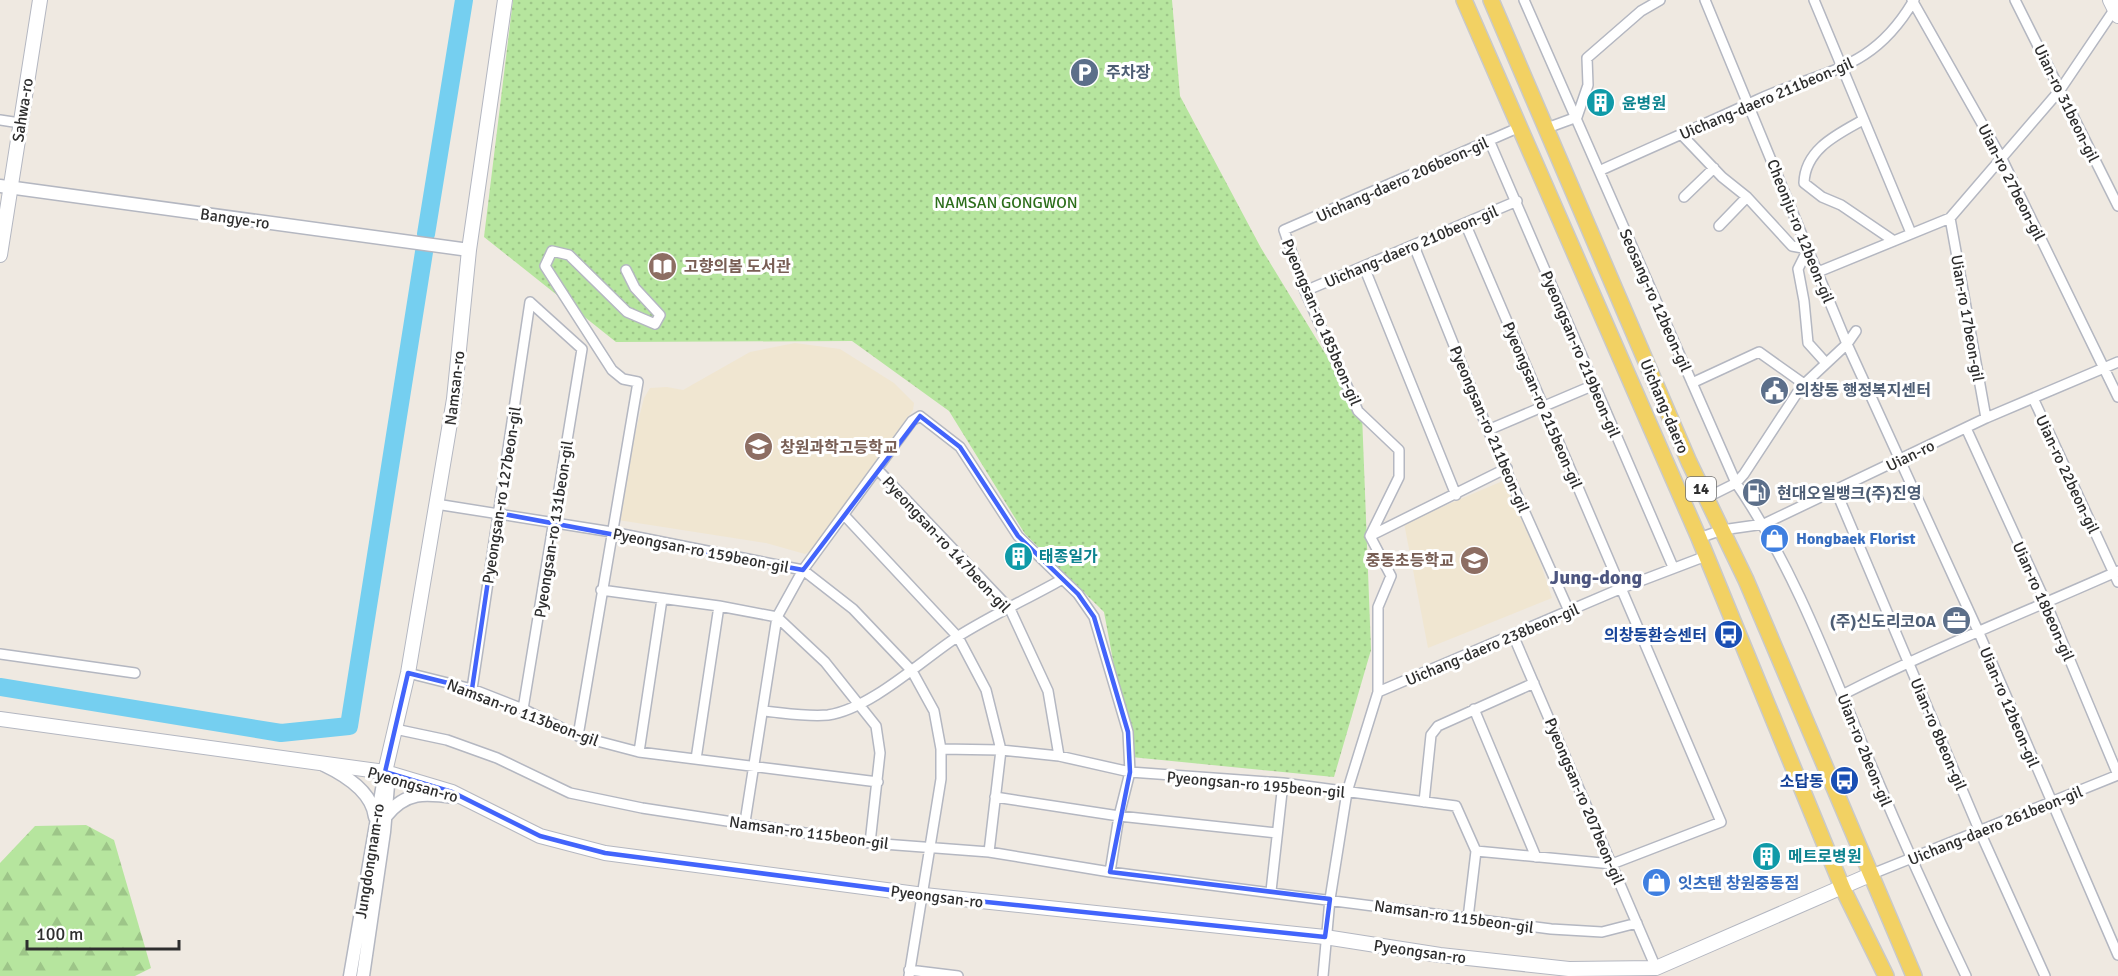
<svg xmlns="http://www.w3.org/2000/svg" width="2118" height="976" font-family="Signika,'Noto Sans KR',sans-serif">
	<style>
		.education { fill: #f0e6d1 }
		.forest { fill: url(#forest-firs) }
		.park { fill: url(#park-dots) }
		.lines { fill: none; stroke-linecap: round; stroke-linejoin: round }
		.river { stroke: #75cff0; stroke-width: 18 }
		.minor-casing { stroke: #b4b7c1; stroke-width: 12 }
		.tertiary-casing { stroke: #b4b7c1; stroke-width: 15 }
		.secondary-casing { stroke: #b4b7c1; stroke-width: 16 }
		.primary-casing { stroke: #c9c9c9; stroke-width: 18 }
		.minor { stroke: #fff; stroke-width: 9 }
		.tertiary { stroke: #fff; stroke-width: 12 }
		.secondary { stroke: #fff; stroke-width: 14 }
		.primary { stroke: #f2d163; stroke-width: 15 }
		.marked { fill: none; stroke: #4264fb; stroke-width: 4.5; stroke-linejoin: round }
		.labels { text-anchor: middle; stroke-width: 6; stroke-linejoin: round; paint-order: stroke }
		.shield { fill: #fff; stroke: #6d6d6d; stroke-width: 1.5 }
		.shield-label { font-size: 15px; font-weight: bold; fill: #2e2e2e }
		.service-label { font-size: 16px; font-weight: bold; fill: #4e5e75; stroke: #fff; text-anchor: start }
		.street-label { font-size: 16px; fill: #2e2e2e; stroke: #fff }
		.culture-label { font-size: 16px; font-weight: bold; fill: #0d838f; stroke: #fff; text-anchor: start }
		.park-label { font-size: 16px; fill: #2c6e1b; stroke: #fff }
		.education-label { font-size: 16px; font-weight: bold; fill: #785e54; stroke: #fff; text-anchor: start }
		.shop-label { font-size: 16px; font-weight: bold; fill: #366cbe; stroke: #fff; text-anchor: start }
		.transit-label { font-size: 16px; font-weight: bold; fill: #164399; stroke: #fff; text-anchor: end }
		.quarter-label { font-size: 20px; font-weight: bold; fill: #4d5680; stroke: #fff }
	</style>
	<defs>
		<pattern id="forest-firs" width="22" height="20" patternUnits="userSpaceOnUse" patternTransform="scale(1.5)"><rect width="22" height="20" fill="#b6e59e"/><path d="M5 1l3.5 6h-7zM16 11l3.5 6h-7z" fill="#9dc588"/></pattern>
		<pattern id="park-dots" width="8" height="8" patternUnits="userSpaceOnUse" patternTransform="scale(1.5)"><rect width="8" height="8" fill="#b6e59e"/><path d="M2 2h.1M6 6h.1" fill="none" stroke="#9dc588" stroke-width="1.8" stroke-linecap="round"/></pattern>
	</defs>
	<rect width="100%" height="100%" fill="#efe9e1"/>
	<path class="education" d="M795 343 840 349 894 383 914 403 913 410 810 551 805 554 766 543 618 520 622 485 644 398 650 388 667 387 683 390 750 352Z
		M1512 477 1552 598 1428 648 1404 523Z"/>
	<path class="forest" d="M86 825 114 840 151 968 135 976H0V863L35 826Z"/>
	<path class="park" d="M513 0H1172L1180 96 1261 248 1362 414 1371 650 1334 777 1131 757 1104 612 1025 534 949 411 852 341 616 342 484 237Z"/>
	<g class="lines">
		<path class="river" d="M426 234 464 0
			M0 687 281 733 349 726 424 252"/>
		<defs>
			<path id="minor" d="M1524 0 1736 483C1791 563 1827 658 1864 748 1896 825 1930 901 1966 976
				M1705 0 1847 344 1979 633 2118 955
				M1814 0 1911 233
				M1912 0 2002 159 2118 397
				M2015 0 2118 206
				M0 120 20 123
				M1863 120C1838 134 1805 149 1804 183L1822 197 1841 205 1894 241
				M1547 128 1577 117 1588 85 1587 58 1641 11 1660 0
				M1681 134 1722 177 1747 197 1792 246 1808 249 1798 269 1804 301 1808 343 1826 363
				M1489 140 1673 567
				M1599 171C1652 147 1705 124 1757 100 1825 69 1872 72 1914 0
				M1684 197 1714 168
				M1950 218 1986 418
				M1465 223 1721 822 1612 864 1476 851
				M1719 226 1747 197
				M1414 246 1488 430 1569 611
				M1364 267 1456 495
				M1818 272 1950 218 2060 90 2114 10
				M1305 291 1517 201
				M1692 383 1759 352 1804 384
				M2033 398 2118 582
				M1966 428 2046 603 2118 775
				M1488 430 1594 385
				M878 470 1010 609 1048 691 1059 756
				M1836 491 1980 832 2045 976
				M1706 498 1736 483 1744 474 1801 387 1847 344 1856 331
				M436 504 612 532 803 570 853 609 912 671 934 711 941 749V779L909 976
				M844 515 958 637 986 690 1001 750 989 852
				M1370 536 1507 468
				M1699 538 1722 530 1764 524 1986 418 2118 362
				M601 590 719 606 777 617 825 662 876 726 880 753 870 843
				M1513 635 1656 968
				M0 654 135 673
				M408 673 472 689 523 709 578 736 639 752 878 782
				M472 689 530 302
				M1378 692 1622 588 1706 556
				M1842 695C1932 649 2026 612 2118 571
				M523 709 582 349 530 302
				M1474 709 1536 857
				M764 711C785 713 807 717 828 715 870 709 922 660 957 637 990 616 1027 599 1061 580
				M395 729 447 740 497 758 570 793 642 808 870 843 989 852 1110 872 1551 929 1602 932 1637 923
				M578 736 638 382 623 379 612 370 545 266 552 251 569 255 627 312 655 324 660 315 635 288 626 270
				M941 749 1001 750 1059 756 1130 772 1283 783 1456 806 1476 851 1468 918
				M639 752 662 599
				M696 759 719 606
				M995 797 1119 816 1277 833
				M1424 802 1431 735 1438 726 1534 683
				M745 822 777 617 803 570 912 421 920 416 960 447 1018 536 1078 594 1094 617 1128 732 1130 772 1119 816 1110 872
				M1872 874 2118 775
				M1271 891 1283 783
				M909 970 958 976
				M1323 976 1330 899 1347 792 1378 692V607L1391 576 1370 536 1399 477V450L1358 411 1305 291 1284 230 1520 127"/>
			<path id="tertiary" d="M0 186 469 250
				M324 765C345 775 372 792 375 817
				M386 816C406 791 425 793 454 797
				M350 976 385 772
				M363 976 384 832 388 785"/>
			<path id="secondary" d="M2110 0 2118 16
				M0 255 40 0
				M0 719 385 772 452 792 540 836 605 853 924 895 1325 937 1440 955 1569 969 1656 968 1872 874
				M385 772 408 673 454 399 469 250 505 0"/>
			<path id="primary" d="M1464 0 1699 538 1843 889 1886 976
				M1491 0 1689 462 1746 580 1914 976"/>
		</defs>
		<use href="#minor" class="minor-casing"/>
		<use href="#tertiary" class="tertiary-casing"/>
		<use href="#secondary" class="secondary-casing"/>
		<use href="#primary" class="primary-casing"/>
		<use href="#minor" class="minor"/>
		<use href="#tertiary" class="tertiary"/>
		<use href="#secondary" class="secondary"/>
		<use href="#primary" class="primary"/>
	</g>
	<path class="marked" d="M920 416 960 447 1018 536 1078 594 1094 617 1128 732 1130 772 1110 872 1330 899 1325 937 967 900 605 853 540 836 452 792 385 772 408 673 472 689 498 513 803 570Z"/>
	<defs>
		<symbol id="parking-disc" viewBox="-11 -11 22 22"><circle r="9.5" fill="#5c6f8a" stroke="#fff"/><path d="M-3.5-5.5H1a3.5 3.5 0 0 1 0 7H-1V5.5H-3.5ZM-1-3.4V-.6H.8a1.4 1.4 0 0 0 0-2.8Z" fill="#fff"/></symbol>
		<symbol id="building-disc" viewBox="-11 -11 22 22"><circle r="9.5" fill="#0f9aa8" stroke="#fff"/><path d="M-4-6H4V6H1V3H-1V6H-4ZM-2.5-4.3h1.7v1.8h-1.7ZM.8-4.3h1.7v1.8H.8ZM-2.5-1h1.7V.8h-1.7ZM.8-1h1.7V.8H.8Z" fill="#fff"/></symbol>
		<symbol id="library-disc" viewBox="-11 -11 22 22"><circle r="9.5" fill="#8d6e63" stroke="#fff"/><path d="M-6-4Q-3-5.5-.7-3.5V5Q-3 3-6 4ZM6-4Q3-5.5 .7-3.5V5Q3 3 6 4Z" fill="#fff"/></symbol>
		<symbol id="civic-disc" viewBox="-11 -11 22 22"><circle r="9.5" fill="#5c6f8a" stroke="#fff"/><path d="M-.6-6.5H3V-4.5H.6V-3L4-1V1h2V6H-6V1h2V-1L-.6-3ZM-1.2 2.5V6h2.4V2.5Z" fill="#fff"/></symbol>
		<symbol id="school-disc" viewBox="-11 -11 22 22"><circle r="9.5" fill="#8d6e63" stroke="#fff"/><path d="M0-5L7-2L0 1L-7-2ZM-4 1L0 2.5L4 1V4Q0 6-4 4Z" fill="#fff"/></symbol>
		<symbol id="fuel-disc" viewBox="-11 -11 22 22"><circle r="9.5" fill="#5c6f8a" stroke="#fff"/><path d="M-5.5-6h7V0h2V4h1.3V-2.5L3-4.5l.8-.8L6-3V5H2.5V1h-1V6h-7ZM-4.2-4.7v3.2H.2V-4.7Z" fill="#fff"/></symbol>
		<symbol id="shop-disc" viewBox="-11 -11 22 22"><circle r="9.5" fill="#3f7fe0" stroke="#fff"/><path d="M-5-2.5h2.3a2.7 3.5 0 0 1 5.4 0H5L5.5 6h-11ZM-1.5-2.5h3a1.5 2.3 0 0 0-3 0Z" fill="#fff"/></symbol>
		<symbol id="office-disc" viewBox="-11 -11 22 22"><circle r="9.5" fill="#5c6f8a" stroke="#fff"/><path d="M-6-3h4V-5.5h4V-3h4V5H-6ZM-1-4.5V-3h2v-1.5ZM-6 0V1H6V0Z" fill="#fff"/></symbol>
		<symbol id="bus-disc" viewBox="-11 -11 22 22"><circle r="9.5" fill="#1a4fb4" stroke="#fff"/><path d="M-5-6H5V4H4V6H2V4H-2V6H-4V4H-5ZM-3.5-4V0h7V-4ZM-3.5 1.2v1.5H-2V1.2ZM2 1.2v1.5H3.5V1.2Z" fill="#fff"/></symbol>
	</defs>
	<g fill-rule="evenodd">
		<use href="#parking-disc" x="1068" y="56" width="33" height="33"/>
		<use href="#building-disc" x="1584" y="86" width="33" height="33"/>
		<use href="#library-disc" x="646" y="250" width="33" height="33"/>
		<use href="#civic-disc" x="1758" y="374" width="33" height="33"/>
		<use href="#school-disc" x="742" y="430" width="33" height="33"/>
		<use href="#fuel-disc" x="1740" y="476" width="33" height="33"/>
		<use href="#shop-disc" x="1758" y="522" width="33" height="33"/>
		<use href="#building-disc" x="1002" y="540" width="33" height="33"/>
		<use href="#school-disc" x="1458" y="544" width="33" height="33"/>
		<use href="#office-disc" x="1940" y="604" width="33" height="33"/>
		<use href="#bus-disc" x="1712" y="618" width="33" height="33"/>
		<use href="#bus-disc" x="1828" y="764" width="33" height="33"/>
		<use href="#building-disc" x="1750" y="840" width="33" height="33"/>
		<use href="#shop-disc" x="1640" y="866" width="33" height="33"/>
	</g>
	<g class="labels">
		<rect class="shield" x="1686" y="477" width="30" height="24" rx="4.5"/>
		<g class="shield-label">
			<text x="1701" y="494">14</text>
		</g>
		<g class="service-label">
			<text x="1106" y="78">주차장</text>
			<text x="1795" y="396">의창동 행정복지센터</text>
			<text x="1777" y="499">현대오일뱅크(주)진영</text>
			<text x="1936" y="627" text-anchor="end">(주)신도리코OA</text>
		</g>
		<g class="street-label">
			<text transform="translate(1766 98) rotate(-23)" y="6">Uichang-daero 211beon-gil</text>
			<text transform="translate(2067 103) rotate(64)" y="6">Uian-ro 31beon-gil</text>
			<text transform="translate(22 110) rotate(-81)" y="6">Sahwa-ro</text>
			<text transform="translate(1402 179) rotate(-24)" y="6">Uichang-daero 206beon-gil</text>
			<text transform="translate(2012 182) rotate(63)" y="6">Uian-ro 27beon-gil</text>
			<text transform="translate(235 218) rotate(8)" y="6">Bangye-ro</text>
			<text transform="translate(1801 231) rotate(68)" y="6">Cheonju-ro 12beon-gil</text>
			<text transform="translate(1411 246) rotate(-23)" y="6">Uichang-daero 210beon-gil</text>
			<text transform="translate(1656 300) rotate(66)" y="6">Seosang-ro 12beon-gil</text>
			<text transform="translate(1968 318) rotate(80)" y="6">Uian-ro 17beon-gil</text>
			<text transform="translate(1322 322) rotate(67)" y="6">Pyeongsan-ro 185beon-gil</text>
			<text transform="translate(1581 354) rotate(67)" y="6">Pyeongsan-ro 219beon-gil</text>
			<text transform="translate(454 388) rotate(-83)" y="6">Namsan-ro</text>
			<text transform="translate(1543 405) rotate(67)" y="6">Pyeongsan-ro 215beon-gil</text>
			<text transform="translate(1665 406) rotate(67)" y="6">Uichang-daero</text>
			<text transform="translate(1490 429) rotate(67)" y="6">Pyeongsan-ro 211beon-gil</text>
			<text transform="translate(1910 455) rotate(-26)" y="6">Uian-ro</text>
			<text transform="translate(2068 474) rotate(65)" y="6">Uian-ro 22beon-gil</text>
			<text transform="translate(501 495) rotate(-81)" y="6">Pyeongsan-ro 127beon-gil</text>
			<text transform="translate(553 529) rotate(-81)" y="6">Pyeongsan-ro 131beon-gil</text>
			<text transform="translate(947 544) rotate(47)" y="6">Pyeongsan-ro 147beon-gil</text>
			<text transform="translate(701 550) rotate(11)" y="6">Pyeongsan-ro 159beon-gil</text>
			<text transform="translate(2044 601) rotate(66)" y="6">Uian-ro 18beon-gil</text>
			<text transform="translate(1492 644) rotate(-23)" y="6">Uichang-daero 238beon-gil</text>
			<text transform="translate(2010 707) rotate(67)" y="6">Uian-ro 12beon-gil</text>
			<text transform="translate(523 712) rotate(21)" y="6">Namsan-ro 113beon-gil</text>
			<text transform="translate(1939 734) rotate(67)" y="6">Uian-ro 8beon-gil</text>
			<text transform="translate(1865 750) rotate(68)" y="6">Uian-ro 2beon-gil</text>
			<text transform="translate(413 784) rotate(16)" y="6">Pyeongsan-ro</text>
			<text transform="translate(1256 784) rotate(5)" y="6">Pyeongsan-ro 195beon-gil</text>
			<text transform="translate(1585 801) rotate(67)" y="6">Pyeongsan-ro 207beon-gil</text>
			<text transform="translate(1995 825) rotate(-22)" y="6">Uichang-daero 261beon-gil</text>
			<text transform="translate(809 832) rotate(8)" y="6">Namsan-ro 115beon-gil</text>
			<text transform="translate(369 861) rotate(-81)" y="6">Jungdongnam-ro</text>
			<text transform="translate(937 896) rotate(7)" y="6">Pyeongsan-ro</text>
			<text transform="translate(1454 916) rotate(8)" y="6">Namsan-ro 115beon-gil</text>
			<text transform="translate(1420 951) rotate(8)" y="6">Pyeongsan-ro</text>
		</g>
		<g class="culture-label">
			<text x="1622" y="109">윤병원</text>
			<text x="1039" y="562">태종일가</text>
			<text x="1788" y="862">메트로병원</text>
		</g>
		<g class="park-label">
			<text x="1006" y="208">NAMSAN GONGWON</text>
		</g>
		<g class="education-label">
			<text x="684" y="272">고향의봄 도서관</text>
			<text x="780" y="453">창원과학고등학교</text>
			<text x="1454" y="566" text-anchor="end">중동초등학교</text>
		</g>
		<g class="shop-label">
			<text x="1796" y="544">Hongbaek Florist</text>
			<text x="1678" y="889">잇츠탠 창원중동점</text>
		</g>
		<g class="transit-label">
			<text x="1707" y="641">의창동환승센터</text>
			<text x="1824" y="787">소답동</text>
		</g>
		<g class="quarter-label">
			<text x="1596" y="584">Jung-dong</text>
		</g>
	</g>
	<path d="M27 940v9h152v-9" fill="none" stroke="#2e2e2e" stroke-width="3"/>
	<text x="36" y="940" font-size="18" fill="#2e2e2e" stroke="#ffffff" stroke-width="4.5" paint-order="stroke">100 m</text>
</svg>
